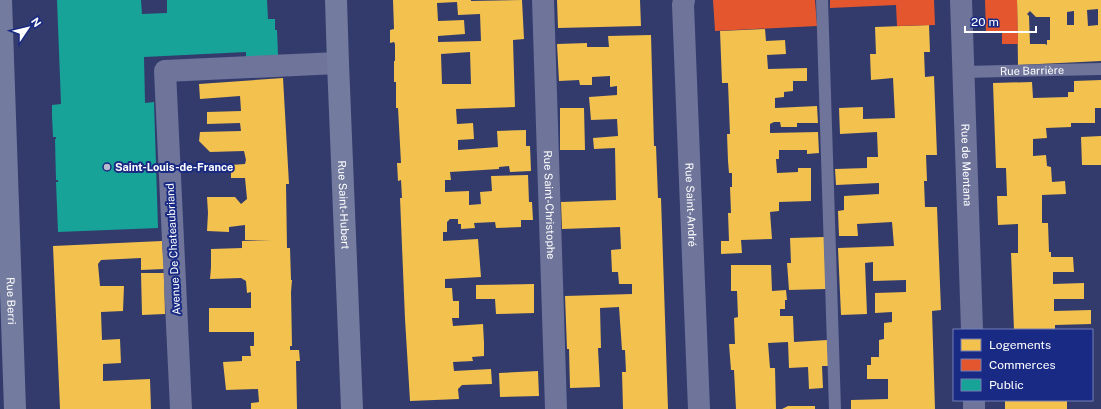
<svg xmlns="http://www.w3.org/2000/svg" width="1101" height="409" font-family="'Public Sans',sans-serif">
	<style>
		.homes { fill: #f2c14e; fill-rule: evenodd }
		.shops { fill: #e4572e }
		.public { fill: #17a398 }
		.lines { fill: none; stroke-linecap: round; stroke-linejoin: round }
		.lane { stroke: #6e749a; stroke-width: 12 }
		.street { stroke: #6e749a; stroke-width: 22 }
		.secondary { stroke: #737b9e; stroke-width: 22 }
		.poi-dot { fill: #b7bacc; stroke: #192a84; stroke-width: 1.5 }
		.labels { text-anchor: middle; stroke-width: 4; stroke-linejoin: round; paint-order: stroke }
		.street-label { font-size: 11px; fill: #fff; stroke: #192a84 }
		.poi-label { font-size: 11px; font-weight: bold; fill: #fff; stroke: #192a84; text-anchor: start }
	</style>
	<rect width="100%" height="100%" fill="#323b6c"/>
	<path class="homes" d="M393 0H471V1L522 0 524 39 513 40 515 107 456 109 457 124 473 123 474 139 458 140V150L498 147 497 131 526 130V146H530L531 171 510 172 509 166 499 167V169L450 172 451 180H445V192L469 191V205L481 204 480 192 492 191 491 176 528 175 529 202H532L533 220H521V227L496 228 495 222 474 223 475 228 461 229V224H458V219H450L447 222V232H443V241L478 239 481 277 445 279V288H452L453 301H459V318H452L453 326 483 324 484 343V356L472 357 473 361 453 362 454 371 491 369 492 384 462 385 458 389 459 399 410 401 405 319 400 198H402L401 180 398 181 397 163H401L398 108H396V82H394V61H395V44L394 42 390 43V30L394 29ZM457 2 458 15 480 14 481 41 438 42V36L465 34 464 20 438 21 437 3ZM470 52 471 84H442L441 54Z
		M557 0H640L641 26 558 28Z
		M1017 0H1101V61L1018 65ZM1098 9V25L1088 26 1087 10ZM1030 11 1036 17H1050V40H1047V45L1045 44H1030L1029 16 1027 14ZM1074 11V25H1067V12Z
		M929 25 930 52H924L925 77 934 76 937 155H926L927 181H924L925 207H937L941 310 932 311 935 409H851V400L888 399V379H867V365H871V357H879V340L884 339V323L892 322V312L875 313V293L906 292V280L873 281V262L865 263 867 314 841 315 838 248 894 246 892 222 857 224 858 236H839L838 211 844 210V196L879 194V183L836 185 835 169 867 168V157H878L877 132 840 134 839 108 863 107V119L895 118 893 78 871 80 870 54H876L875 27Z
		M765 29 766 41 785 40 786 54 767 55 768 69 807 68V81H793V91L784 92V97L775 98V108L817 106 818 123H797V127H781L780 122H774L770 124V133L818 132 819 153 807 154V150H779V159H776L777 173 798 172V168H811V201L779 202V211L770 212 772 239 741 240 742 253 721 254V241H729L728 213H731L730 187H732V173H729L728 161 727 134H730L728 83H722L720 31Z
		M651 35 654 146H656L658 198H661L668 409H623L622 372H626L625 350H622L619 307 600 308 601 348H598L600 387 570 388 569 349H567L565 296 632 294V284H619L618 272H612L611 250 621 249 620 227 562 229 561 202 616 200 615 148 594 149 593 138 618 136 617 119 591 120 589 97 617 95V86L610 87V76L592 77V85H580L579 80 559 81 557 44 587 43V47H609L608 36Z
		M283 78 289 184H286L287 248H290L291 280H292L291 292 292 346H290V350H299L300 361H296L297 409H251V403L259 402 258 389 226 390 223 362 242 361V356H251L250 346H254V332H209V308H251V292L247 293 246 281 241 278 210 279 211 267V249L242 248V241L272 240H245V225L229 227V232L207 231 208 213 207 197H235L241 204 247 199 245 178H231V165L245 164 246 160 244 151 210 152 199 141 200 132 241 131 240 123 207 124V112L241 111 240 96 200 99 199 84Z
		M1101 80V108H1095V123H1071V127L1046 128 1047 138 1033 139V156L1046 155 1047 166 1051 167 1052 182 1065 181 1066 194 1042 195V223H1048L1049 252H1051V257H1073L1074 272H1053V284L1084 283V299H1054V311L1091 310V324L1055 325V330H1014L1011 253H1018V224L998 225 997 196H1007L1006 168H996L993 83 1032 82 1033 98 1068 97V92H1074V81Z
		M560 108H584L585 150H560Z
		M1101 136V165H1082L1081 137Z
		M824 237 826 289 789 290 787 263H791L790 238Z
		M162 241 164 269 141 270V258L101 260 98 264 100 286H124L123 311 101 312 102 340 120 339 121 363 103 364V381L150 379 151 409H60L53 246Z
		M731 265H771L772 291 786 290 787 300H785V309H780V316H793L794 342 827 340 829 366H822L823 388 809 389 808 367 789 368 788 342 768 343 770 368H775L776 409H736L734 370H731L729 344H735L734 318 738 317 737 291H731Z
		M141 273H164L165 314 142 315Z
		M534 284V313L496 314 495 299H476V285Z
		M538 371 539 396 500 397 499 373Z
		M1005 400H1067V409H1005Z
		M788 406H815V409H782Z"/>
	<path class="shops" d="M713 0H815L817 26 715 31Z
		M830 0H934L935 25 897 26 896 5 830 8Z
		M985 0H1017L1018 44H1002V33H986Z"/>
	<path class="public" d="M57 0H141L142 14 167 13V0H267L268 19H275V30H277L278 55 246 57V52L144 57 145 103 154 102 158 228 58 232 56 182H58V180H56L55 139H56V137H53L52 116V105L61 104Z"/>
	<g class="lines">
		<g class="lane">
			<path d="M822 0 835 409"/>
			<path id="s1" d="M963 72 1101 69"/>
		</g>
		<g class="street">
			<path id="s2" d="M543 0 556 409"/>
			<path id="s3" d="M684 0 683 5 699 409"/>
			<path id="s4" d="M961 0 972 330"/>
			<path d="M974 400V409"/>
			<path d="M181 409 165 71 338 63"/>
		</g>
		<g class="secondary">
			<path id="s5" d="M1 0 15 409"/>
			<path id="s6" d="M336 0 338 63 352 409"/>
		</g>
	</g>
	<circle class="poi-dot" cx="107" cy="167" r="4"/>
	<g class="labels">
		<g class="street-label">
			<text dy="4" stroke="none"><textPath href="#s1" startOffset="69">Rue Barrière</textPath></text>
			<text dy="4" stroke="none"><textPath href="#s4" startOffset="165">Rue de Mentana</textPath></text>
			<text dy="4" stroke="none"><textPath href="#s2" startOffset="205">Rue Saint-Christophe</textPath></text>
			<text dy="4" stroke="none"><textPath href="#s3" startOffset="205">Rue Saint-André</textPath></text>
			<text dy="4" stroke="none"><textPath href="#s6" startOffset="205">Rue Saint-Hubert</textPath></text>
			<text transform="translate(173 249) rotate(-93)" y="4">Avenue De Chateaubriand</text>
			<text dy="4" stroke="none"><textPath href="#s5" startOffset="301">Rue Berri</textPath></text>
		</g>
		<g class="poi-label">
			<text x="115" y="171">Saint-Louis-de-France</text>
		</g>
	</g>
	<rect x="953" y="329" width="140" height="72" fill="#192a84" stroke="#757fb5"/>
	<rect x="961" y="339" width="20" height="12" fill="#f2c14e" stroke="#757fb5"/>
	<text x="989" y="349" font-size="12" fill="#ffffff">Logements</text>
	<rect x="961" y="359" width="20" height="12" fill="#e4572e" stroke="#757fb5"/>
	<text x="989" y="369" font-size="12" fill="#ffffff">Commerces</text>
	<rect x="961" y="379" width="20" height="12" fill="#17a398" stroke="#757fb5"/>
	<text x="989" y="389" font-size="12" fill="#ffffff">Public</text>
	<g transform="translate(28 28) rotate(55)" stroke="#192a84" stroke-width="3" paint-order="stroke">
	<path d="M0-3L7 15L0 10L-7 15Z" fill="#ffffff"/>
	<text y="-6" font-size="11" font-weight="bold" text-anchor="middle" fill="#ffffff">N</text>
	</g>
	<path d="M965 26v6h71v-6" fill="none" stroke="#ffffff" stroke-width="2"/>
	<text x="971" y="26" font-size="12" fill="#ffffff" stroke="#192a84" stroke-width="3" paint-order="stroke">20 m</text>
</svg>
